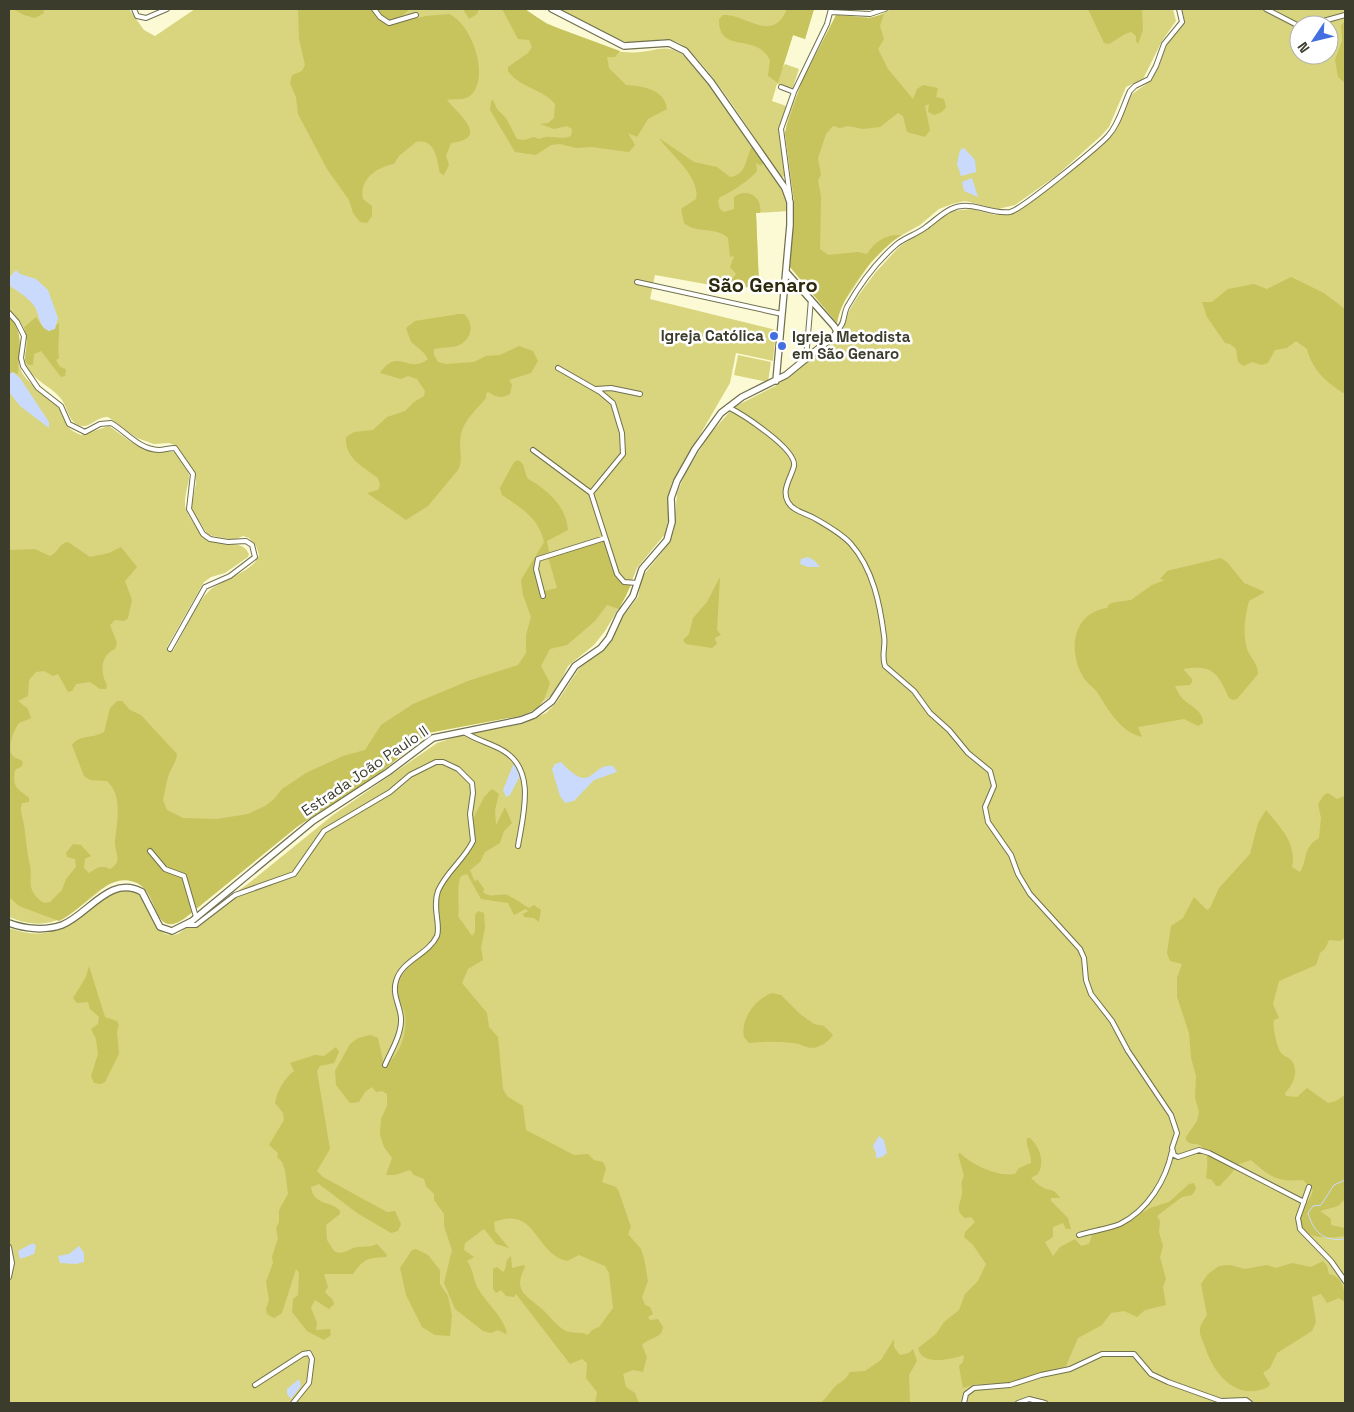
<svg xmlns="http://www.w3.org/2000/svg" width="1354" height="1412" font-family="'Space Grotesk',sans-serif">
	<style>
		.green { fill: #d8d57e; fill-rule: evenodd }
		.forest { fill: #c7c35d }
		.water { fill: #cadafc }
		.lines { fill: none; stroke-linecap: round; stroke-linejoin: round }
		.stream { stroke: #cadafc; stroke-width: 1 }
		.street-casing { stroke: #71704f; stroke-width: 6 }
		.secondary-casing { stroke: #71704f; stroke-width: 8 }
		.street { stroke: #fff; stroke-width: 4 }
		.secondary { stroke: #fff; stroke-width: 5.5 }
		.poi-dot { fill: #446fe1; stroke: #fff; stroke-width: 2 }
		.labels { text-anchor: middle; stroke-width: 5; stroke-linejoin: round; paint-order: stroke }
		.poi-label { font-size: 15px; font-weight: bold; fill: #3c3c2d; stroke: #fff; text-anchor: end }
		.street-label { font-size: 15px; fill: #3c3c2d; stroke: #fff }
		.district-label { font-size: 20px; font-weight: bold; fill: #2c2a0b; stroke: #fff }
	</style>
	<rect width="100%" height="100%" fill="#fbfad5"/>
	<path class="green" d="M9 9H129L144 30 155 36 195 9H525C535 21 605 50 623 52 661 56 665 33 699 70L783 187 788 203 789 211 756 213 759 286 733 289 655 275 650 299 776 330 773 361 736 353 730 383 672 483 668 497V521L665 534 637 568 626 596 605 631 594 645 568 666 555 693 527 713 428 733 379 774 298 826 185 918C148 944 162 876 122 880 112 881 103 888 95 895 66 918 48 933 9 917V317C27 335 14 345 19 364 23 383 43 391 55 403 66 415 61 428 81 435L109 426 131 442 149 450 175 452C199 479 185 478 185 505 186 514 197 529 202 535 215 549 243 537 249 554L248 557 225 573 211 577 204 582 167 647 173 651C182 636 197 602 209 591 221 580 254 572 259 555L256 546 249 538 243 536 234 540 208 535 206 532 191 508 196 483 195 474 177 446 169 443 154 444 137 438 108 417C98 416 92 426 83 426 69 425 68 409 62 400 52 386 34 382 26 365 24 360 25 355 26 350 29 332 22 322 9 310Z
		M559 9H814L805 39 793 35 782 69 785 64 799 69 792 90 777 84 772 101 786 106 779 131 786 175 781 178C762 150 704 54 677 42 660 35 644 45 628 42 612 40 576 16 559 9Z
		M891 9H1173L1176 21 1162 41 1143 79 1126 87 1109 127 1101 136 1056 176 1015 205 998 209 965 201 952 204 939 209 920 225 893 240 871 262 846 299 840 308 837 323 790 267 794 201 785 133C792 90 821 55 836 15L874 18Z
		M1181 9H1345V1403H9V928C53 943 67 925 100 902 109 895 116 890 128 890 154 891 148 943 178 934L249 883 333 815 437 743 462 735 522 724 546 713 557 702 580 667 609 642 621 619 638 597 642 577 670 542 674 530 677 493 685 474 709 435 734 407 777 385 837 339 843 330 849 311 858 296 875 273 899 247 952 211 972 209 995 215 1016 212 1060 181 1108 139 1115 131 1132 94 1149 82 1159 66 1164 48 1183 24 1184 16ZM1299 25H1329V55H1299Z
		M738 355 771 362 768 382 734 375Z"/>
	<path class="forest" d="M13 9H43L44 13 35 18 24 15Z
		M298 9H372L381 20 390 25 426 16 449 14C472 24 491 78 470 96 463 101 455 98 447 100 458 114 491 138 451 143L446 156 449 165 444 175 440 173C437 160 436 138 416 142L399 156 394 164C377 167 359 179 363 199L372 206V216L367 223 360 222 353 213 349 200 327 169 298 114 296 97 290 83 292 75 302 71 305 65 299 39Z
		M375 9H410C395 23 389 25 375 9Z
		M463 9H479L477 14 469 19Z
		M502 9H525L547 24 620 51 615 57H607L609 68 626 85C642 86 665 89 667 109L648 119 637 137 628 133 635 145 629 152 592 147 576 148 560 144 551 145 536 155 515 152 490 110 491 101 493 100 497 109 506 118 517 139 524 140 534 137 539 139C551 133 560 141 571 136L572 129 567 126 554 129 540 124 548 123 554 118 555 104C543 89 520 88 508 71V67L528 53 532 47 529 40 518 39Z
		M787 9H814L805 39 793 35 778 83 768 76 770 60C756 32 718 55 719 19L723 15C746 13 772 45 787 9Z
		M1088 9H1142L1143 30 1138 44 1136 41V36L1131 32 1125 34 1109 44 1104 43Z
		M884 14 880 26 884 39 878 49 888 69 913 99 917 89 923 85 938 88 936 97 944 99 946 107 942 112 934 115 928 112 929 104 925 106 930 130 925 137 907 132 903 116 898 113 880 127 863 129 848 126 840 128 833 126 826 134 818 158 821 175 818 180 821 197 820 249 828 255 858 252 867 254C875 241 886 234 902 235 877 250 842 294 837 323L790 267 794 201 785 133 787 125 802 81 836 15 869 18Z
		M1345 21V83L1338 77 1335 60 1342 41 1341 25Z
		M659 138 694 162 717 167 730 177C748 175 745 156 753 145L764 161 761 166 756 163 757 171C750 180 730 193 720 197L718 201 720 209 724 212 734 209V197C747 187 763 197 760 213H756L759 286 726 288 736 274 730 267 734 256 730 257 728 238C716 226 696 234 684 223L681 209 696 199C701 177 669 153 659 138Z
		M1291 277 1324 293 1345 309V394C1327 383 1312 370 1307 349L1296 341 1287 348 1275 350 1268 363 1262 365 1252 362 1244 366C1235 362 1238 357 1236 349L1230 344 1225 343 1207 317 1202 302H1212L1228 289 1254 284 1267 289Z
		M459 314H464C475 324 472 340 457 346 450 348 441 347 434 349V355L438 362 446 364 474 362 486 356 500 355 519 346 533 351 538 361 531 373 509 380 512 385 510 394C501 399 496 397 488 392L486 394V398C477 409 464 420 461 434 458 447 464 459 458 470L428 506 406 520 367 493 378 490 380 485 378 478C365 468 344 458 346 437L354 432 373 430 387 417 405 411 414 402 424 396 425 391 417 379 408 376 401 379 380 373C398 346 408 375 428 359L424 353 411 342 406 328 415 321Z
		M9 317C26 334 18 354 18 374L13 372 9 374Z
		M36 317 43 327 49 331 59 323C60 335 57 346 59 358L56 360 60 367 66 369 65 376 61 377 41 351 34 354 33 365H28L25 360 27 340 24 327Z
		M518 460 523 464 527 478C547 490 566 505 568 530L547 541 549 552C525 560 537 579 542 597H546L544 591 557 588 548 557 604 540C609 556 611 584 631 585L619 609 607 605 595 621 567 645 550 649 541 666 550 683C543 703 543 708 520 716L428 733 379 774 298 826 185 918C151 942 161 890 134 882 105 872 83 911 59 921L19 906 9 897V550L35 549 50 556C58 553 59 543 68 542L90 557 109 553 121 547 137 567 125 581 132 600 128 618 124 621 115 620 110 625 117 643 115 649C100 655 100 673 107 685L106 689H100L90 682 76 684 72 691 68 692 58 674 53 676 44 671 36 672 29 680 28 696 18 701 28 709 31 718 19 723C14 729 6 749 13 756 17 760 20 758 23 762L22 766 15 770C12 789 18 788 29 798V802L22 803C19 810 23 818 24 825 26 840 27 852 30 866 32 874 29 882 32 890 35 896 39 901 45 903L50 902 62 890 66 879 76 867 75 859 67 857 66 853 73 844 81 845 91 856 85 859 84 868 89 873C97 868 101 864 110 869 124 861 114 853 115 841 117 823 123 795 107 781L90 780 84 776 72 745C80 734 93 739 104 732L110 708 117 701H122L130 710 141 715 177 754C176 763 171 768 168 777 166 784 165 792 163 800L167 810 183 818 217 819 248 814 265 806 274 799 282 789 306 773 343 756 365 750 381 725 413 704 468 681 518 665 526 653V635L531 617 523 595 521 580 544 542C539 518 521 508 502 495L500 488 514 462Z
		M1221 558 1227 562 1244 583 1265 592 1249 601C1245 615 1243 631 1246 645 1248 657 1258 661 1258 674L1237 699 1233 700 1229 698C1218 673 1213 664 1183 669L1192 679V682L1190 685 1175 686C1177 690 1180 697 1184 700 1191 706 1204 712 1203 723L1198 726 1184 719 1138 727 1142 737C1120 732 1108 709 1097 692 1092 686 1085 682 1082 675 1068 649 1073 613 1107 608L1109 604 1116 602 1131 600 1152 585 1165 580 1160 579 1167 571 1175 569Z
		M720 577 717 630 721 635 715 638 717 644 712 648 686 644 683 640 689 634 693 618 707 602Z
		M492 789 499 794 495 810 496 825 505 807 512 823 504 831 500 843 485 852 480 862 470 870 475 882 477 879 484 889 483 892C490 899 499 893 507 895 515 898 522 904 529 908L534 905 541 910 539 922 534 918 524 917 523 914 528 911 526 909 514 915 508 903 481 899 467 874 461 876C456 886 460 906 458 916L472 936 475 932V915L478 911 484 913 485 928 481 948 483 960 468 969 462 983 487 1013 489 1027 498 1037 503 1089 507 1096 523 1106 526 1130 574 1155 588 1154 594 1160 603 1162 606 1168 602 1182 616 1187 619 1192 631 1227 628 1234 641 1249 644 1258 648 1281 642 1297 645 1305 650 1307 653 1314 648 1317 650 1320 658 1319 663 1327C662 1339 649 1337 642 1345L647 1357 643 1372 633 1370 623 1374 626 1387 635 1393 639 1403H595L597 1392 586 1378 587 1363 582 1359 570 1364 516 1294 514 1297 506 1296 501 1290 496 1293 493 1289V1269L497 1267 503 1272 505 1270 507 1260 511 1256 512 1268 524 1265 525 1267C512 1292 527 1295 543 1310 551 1317 556 1326 566 1331 573 1334 580 1331 588 1335L592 1330 599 1327 613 1308 609 1273 605 1266 579 1255 567 1261C534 1253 537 1205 494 1222L495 1231 509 1248 496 1244 484 1229 465 1243 464 1250 474 1257 467 1261C474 1270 473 1281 479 1290 488 1305 502 1315 507 1333L506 1334 498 1330 491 1333 483 1331 455 1309 444 1283 452 1250 444 1226V1214L434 1200V1194L426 1186 424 1179 414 1175 410 1170 395 1175H386L392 1158 384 1147 380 1135 381 1119 387 1106V1094L382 1091 376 1092 372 1087 365 1092 359 1102 350 1103 336 1085 335 1071 350 1044 358 1038 370 1035 378 1038 384 1066C399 1058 408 1032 405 1015 403 1005 395 996 398 986 403 963 430 956 439 937 442 925 435 913 438 901 443 876 464 863 475 842L473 819 484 797Z
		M1328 793 1337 799 1345 796V937L1341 941 1329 940 1325 949 1320 953 1316 965 1279 981 1273 1004 1279 1018 1274 1020C1272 1025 1277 1050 1282 1054 1285 1057 1289 1057 1292 1061 1299 1072 1293 1085 1285 1093L1286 1096 1297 1097 1307 1088 1328 1103 1336 1101 1345 1095V1199L1338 1206 1320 1211 1331 1219V1225L1345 1228V1236C1330 1239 1293 1240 1301 1215 1303 1206 1311 1200 1313 1190L1303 1180C1277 1182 1270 1177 1251 1160L1236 1165C1232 1175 1226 1178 1220 1186H1216L1212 1180 1206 1178C1207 1170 1210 1152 1201 1146 1195 1142 1191 1146 1186 1140V1137L1197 1121 1199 1112 1195 1098 1196 1076 1191 1058 1189 1033 1177 997V978L1182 964 1170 961 1167 953 1171 926 1183 918 1194 897 1207 910 1210 908 1219 888 1250 854 1258 823 1266 810C1281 828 1297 844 1292 867L1300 872C1308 860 1302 848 1319 838L1321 818 1318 804 1324 795Z
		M89 966 105 1017 117 1021 119 1025 117 1031 119 1054 105 1082 101 1084 94 1083 91 1076 98 1054 96 1039 91 1029 98 1024 99 1017 90 1009 88 1002 77 1003 73 998 86 977Z
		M772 993 781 995 800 1014 814 1024 824 1026 833 1035C830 1040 823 1045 817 1047 809 1050 802 1044 794 1043 779 1042 764 1041 749 1043L744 1037C740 1020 755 999 772 993Z
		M336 1047 339 1052 334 1063 320 1066 317 1071 330 1149 317 1171 323 1177 387 1212 395 1211 401 1224 398 1231 391 1233 357 1213 319 1184 311 1187C313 1206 333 1201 340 1211V1214L326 1225 327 1240 334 1251C343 1256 348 1249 357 1247 364 1246 370 1248 377 1244L387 1255 386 1257C366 1258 364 1259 353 1274H324L328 1287 325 1292 333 1300 334 1304 329 1309 315 1300 311 1308 317 1323 316 1330 330 1329 331 1335 324 1340 307 1331 292 1312 293 1299 298 1295 299 1273 296 1269 282 1313 274 1318 267 1314 266 1309 269 1300 266 1282 273 1263 272 1257 278 1238 276 1228 279 1222V1210L288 1194 285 1170 282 1162 277 1157 278 1153 269 1145 284 1120 283 1113 275 1103C277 1090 285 1078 294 1071L290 1063 315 1055 324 1056Z
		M1027 1138H1030C1040 1147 1045 1162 1038 1174L1031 1178C1035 1181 1038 1185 1042 1187 1050 1192 1053 1187 1060 1198H1051V1201L1068 1218 1071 1229H1066L1063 1223 1053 1227V1237L1045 1242 1053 1256 1060 1247 1075 1239 1081 1246 1089 1244 1094 1229 1099 1226 1106 1228 1121 1225 1150 1208 1169 1202 1189 1184 1194 1183 1196 1189 1192 1195 1182 1197 1157 1216 1160 1221 1159 1232 1163 1246 1160 1257 1166 1279 1163 1287 1166 1305 1145 1310 1137 1317 1124 1311 1111 1313 1102 1325 1078 1338 1066 1366 1006 1383 976 1384 963 1388 959 1366 963 1362 964 1355C952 1359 922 1367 918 1348L936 1334 944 1322 959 1310 965 1294 978 1281 986 1264 973 1245 964 1237 965 1232 975 1222 971 1217 965 1218C953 1210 962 1202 962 1192 962 1185 960 1183 964 1176L958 1154 960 1153C972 1165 998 1177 1015 1174L1019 1168 1031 1163C1032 1154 1025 1146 1027 1138Z
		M416 1249 428 1255 440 1270V1284L448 1296 452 1316 450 1336 435 1335 422 1327 406 1295 400 1268 412 1250Z
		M1323 1261 1327 1266 1329 1274C1342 1276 1345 1290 1345 1302L1339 1298 1327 1303 1321 1294 1312 1297 1316 1322 1312 1331 1277 1353 1270 1368 1263 1373 1270 1384 1268 1387C1236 1402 1214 1374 1205 1347 1203 1341 1199 1335 1200 1328 1201 1323 1205 1319 1207 1315L1201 1284 1208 1274 1219 1266 1230 1265 1245 1269 1267 1265 1276 1268 1292 1263 1311 1267Z
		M894 1339V1347L900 1355 909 1353 913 1349 917 1361 909 1375 910 1403H820C828 1397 832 1388 838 1384 844 1380 846 1379 850 1372L865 1371 881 1360Z"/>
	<path class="water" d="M964 148 975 160 976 172 961 176 957 164 960 150Z
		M972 178 978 197 964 191 962 182Z
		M16 270 20 274 36 279 48 290 58 318 55 329 49 331C38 326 40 316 35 307 29 298 19 292 10 286L9 278Z
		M13 372 20 378 49 422V428L20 406 9 392V374Z
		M808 557 815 561 820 567H808L800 564 801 559Z
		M561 762C593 797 590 763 613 766L617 772 594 780 574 801 565 803 560 796 552 769 555 764Z
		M513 765 518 767 521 774 510 795 506 797 503 790Z
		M879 1136 884 1140 887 1153 882 1157 876 1158V1153L873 1146Z
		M33 1243 36 1246 34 1254 20 1259 18 1251Z
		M79 1246 84 1253V1262L76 1264 60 1263 58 1256 69 1254Z
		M299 1379 301 1386 291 1399 287 1394V1389Z"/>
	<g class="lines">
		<path class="stream" d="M1345 1180 1334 1185 1321 1205 1313 1206 1308 1213C1314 1233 1324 1242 1345 1239"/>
		<defs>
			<path id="street" d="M134 9 137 16 146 18 167 9
				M374 9 380 17 389 23 416 15
				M1266 9 1299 26
				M831 12 870 14 885 9
				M1309 25 1345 15
				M781 87 794 92
				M790 197 781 129 794 92 827 24 831 9
				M637 282 782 314
				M9 313 17 322 24 336 21 358 23 366 38 388 61 406 69 424 85 432 100 424 111 423C127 432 138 449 159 450 164 450 169 448 175 448L193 474 189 509 203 534 210 539 228 542 246 541 252 545 255 557 230 576 205 587 170 649
				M837 330C845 325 843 315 847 307 860 284 877 261 897 244 906 237 917 234 926 227 940 217 950 204 969 206 983 207 995 214 1010 212 1021 210 1098 147 1108 136 1119 124 1123 106 1130 91L1135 86 1149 79 1156 66 1164 44 1182 22 1179 9
				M806 359 811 299
				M558 368 600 392 613 403 622 433 623 454 591 493
				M596 389 611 388 640 394
				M728 407C742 414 797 449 794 466 791 478 781 490 788 502 793 511 805 513 814 518 826 525 841 533 851 544 873 569 880 604 884 636 886 646 881 655 885 666L914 691 930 713 949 730 968 753 990 771 994 786 985 807 988 822 1011 855 1018 874 1030 894 1080 949 1084 958 1086 980 1091 994 1112 1021 1128 1051 1171 1115 1177 1133 1172 1148 1174 1155 1178 1157 1199 1150 1209 1153 1304 1202
				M533 450 591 493 617 574 624 582 637 583
				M543 596 536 569 538 559 605 538
				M464 732C476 740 490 743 502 750 537 769 523 815 518 846
				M150 851 165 869 184 876 196 917
				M186 925H196L235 895 294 874 324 831 390 792 410 775 436 762H443L458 769 472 783 473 793 470 814 473 841C464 860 446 872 438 891 432 908 441 925 437 936 428 955 402 960 396 981 392 995 400 1005 401 1018 402 1034 391 1051 385 1065
				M1309 1187 1298 1218 1300 1229 1331 1261 1345 1281
				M1079 1235C1092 1231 1108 1229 1120 1224 1148 1210 1166 1180 1172 1151
				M9 1247 12 1263 9 1277
				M255 1385 303 1354 309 1353 312 1359 309 1383 293 1403
				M964 1403 966 1394 974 1388 1010 1385 1041 1375 1070 1369 1102 1354H1134L1151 1374 1168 1382 1221 1401 1246 1400 1250 1403
				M1018 1403 1029 1399 1045 1403"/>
			<path id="secondary" d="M552 9 624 46 669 43 685 51 711 82 785 188 790 202V225L776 381
				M9 923C25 929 45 931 62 925 88 915 110 874 142 892L160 927 172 931 192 921 313 821 388 772 433 738 521 720 534 715 552 701 575 666 601 648 609 638 620 614 633 596 642 569 667 540 672 522 671 498 677 481 695 449 721 413 742 397 786 375 835 335 837 331 834 326 787 273"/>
		</defs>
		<use href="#street" class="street-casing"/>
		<use href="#secondary" class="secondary-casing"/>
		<use href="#street" class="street"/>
		<use href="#secondary" class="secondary"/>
	</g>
	<g class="poi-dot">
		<circle cx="774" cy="336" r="5"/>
		<circle cx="782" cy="346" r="5"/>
	</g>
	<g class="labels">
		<g class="poi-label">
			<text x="764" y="341">Igreja Católica</text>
			<text x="792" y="342" text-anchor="start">Igreja Metodista<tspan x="792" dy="17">em São Genaro</tspan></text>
		</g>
		<g class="street-label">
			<text transform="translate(365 771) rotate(-34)" y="5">Estrada João Paulo II</text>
		</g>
		<g class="district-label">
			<text x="763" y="292">São Genaro</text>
		</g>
	</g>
	<rect width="1354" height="1412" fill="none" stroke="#3c3c2d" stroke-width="20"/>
	<g transform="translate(1314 40) rotate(235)"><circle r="24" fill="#ffffff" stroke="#b1b1ab"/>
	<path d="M0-4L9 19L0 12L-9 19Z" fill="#446fe1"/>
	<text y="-8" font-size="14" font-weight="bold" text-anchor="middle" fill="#3c3c2d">N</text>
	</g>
</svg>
